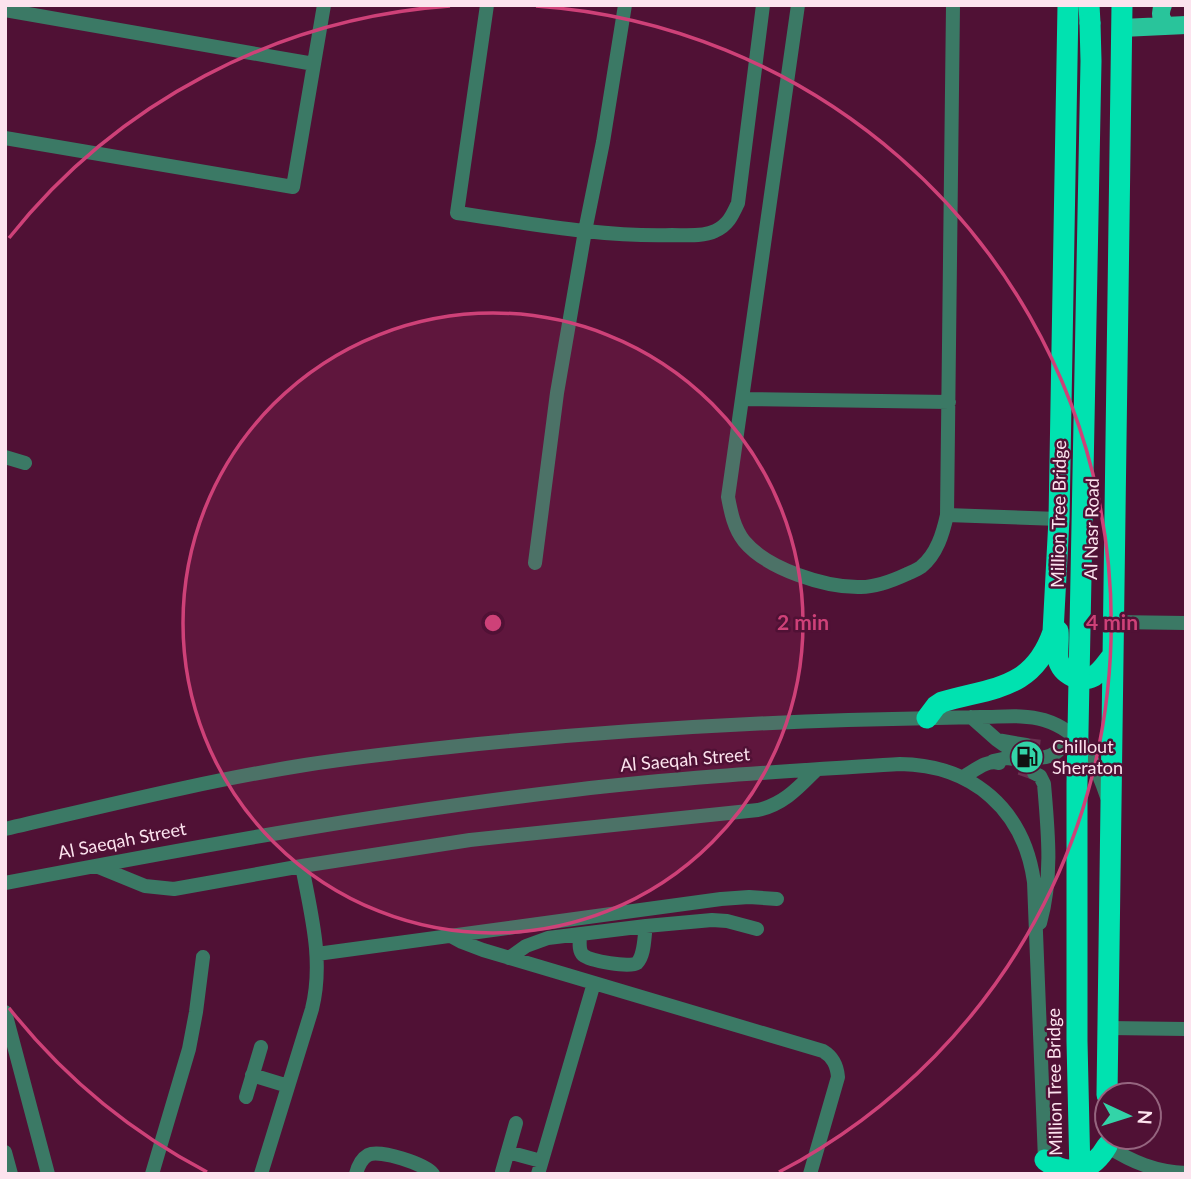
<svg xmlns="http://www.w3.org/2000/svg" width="1191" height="1179" font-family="Lato,sans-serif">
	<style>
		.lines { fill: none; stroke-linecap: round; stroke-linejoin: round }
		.minor-tunnel { stroke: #6a3051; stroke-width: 14; stroke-dasharray: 14 7; stroke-linecap: butt }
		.minor { stroke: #3b7965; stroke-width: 14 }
		.major { stroke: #29c49b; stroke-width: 18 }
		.highway { stroke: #00e2b0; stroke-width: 21 }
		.highway-bridge { stroke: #00e2b0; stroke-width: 21 }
		.ring { fill: none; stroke: #ce4178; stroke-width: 3.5 }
		.labels { text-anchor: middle; stroke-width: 5; stroke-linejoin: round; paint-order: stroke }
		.street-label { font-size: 18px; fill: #fce3ee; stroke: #501135 }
		.poi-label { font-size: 18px; fill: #fce3ee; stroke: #501135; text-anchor: start }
		.centre { fill: #ce4178; stroke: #501135; stroke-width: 3.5 }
		.ring-label { font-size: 21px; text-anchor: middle; font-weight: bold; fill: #ce4178; stroke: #501135; stroke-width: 5; stroke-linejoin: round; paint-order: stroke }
	</style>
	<rect width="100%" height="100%" fill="#501135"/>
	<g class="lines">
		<path class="minor-tunnel" d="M1026 745 1042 747
			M1020 768 1034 773"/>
		<path class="minor" d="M487 5 457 213C528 223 600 237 672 235 685 235 703 237 715 231 728 225 732 216 738 203L763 5
			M798 5 728 497C731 513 734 528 744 541 767 569 826 588 861 587 877 587 892 581 907 574 911 572 917 570 921 567 937 554 943 533 947 515L953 5
			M5 10 314 64
			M5 138 293 187 324 5
			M742 399 949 402
			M5 457 25 463
			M947 515 1059 519
			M535 563 557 393 585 231 603 142 625 5
			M1113 622 1186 623
			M971 717 997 740 1026 745
			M997 740C1014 753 1043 768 1061 748
			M993 761 1007 758 1023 760
			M1034 773 1040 776 1044 784C1048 831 1053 877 1040 923
			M963 777C974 771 987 759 999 763
			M5 829C105 806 204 781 305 765 363 756 420 750 478 744 601 732 724 724 848 720 892 719 937 718 981 717 1002 717 1024 714 1044 720 1083 732 1095 762 1107 797
			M96 866 145 886 174 889 302 866 470 840 758 810C784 804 798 788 816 770
			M5 883C194 847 383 812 574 790 682 777 791 771 900 764 973 765 1024 810 1034 882L1045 1160
			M580 934C580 941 578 950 583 955 590 961 630 968 637 963 645 955 644 936 646 926
			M451 936 462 942 483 950 823 1051C833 1057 837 1065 838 1077L810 1174
			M317 954 721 899 749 897 777 899
			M509 958 526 946 548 938 646 926 712 920 727 921 757 929
			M5 1012 48 1174
			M1108 1028 1186 1029
			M252 1075 288 1086
			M246 1097 261 1047
			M1107 1146C1132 1162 1156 1172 1186 1173
			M5 1152 11 1174
			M508 1152 541 1161
			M502 1172 516 1123
			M152 1174 189 1049 196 1012 203 957
			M261 1174 312 1009C324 961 311 914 302 866
			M356 1174C358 1166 361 1159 368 1155 380 1149 425 1164 433 1174
			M538 1174 594 983"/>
		<path class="major" d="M1163 5C1159 14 1161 20 1167 26
			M1122 28 1186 25"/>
		<path class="highway" d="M1089 5 1090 23
			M1058 631C1059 640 1057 651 1058 659 1062 675 1080 683 1094 676 1102 671 1107 662 1113 655
			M927 718 936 706 942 702C993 687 1033 690 1053 632L1059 519 1068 5
			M1107 1095 1122 5
			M1045 1160C1069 1178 1092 1172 1107 1146"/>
		<path class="highway-bridge" d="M1080 1174 1077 1041V783L1091 61 1090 23"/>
	</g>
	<circle cx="493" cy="623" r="310" fill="#ce4178" fill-opacity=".12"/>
	<g class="ring">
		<circle cx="493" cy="623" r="310"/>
		<path d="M207 1172A619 619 0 0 1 9 1008M9 238A619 619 0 0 1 450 6M536 6A619 619 0 0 1 779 1172"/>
	</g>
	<defs>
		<symbol id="fuel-disc" viewBox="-11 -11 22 22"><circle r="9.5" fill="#33d4a8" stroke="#501135"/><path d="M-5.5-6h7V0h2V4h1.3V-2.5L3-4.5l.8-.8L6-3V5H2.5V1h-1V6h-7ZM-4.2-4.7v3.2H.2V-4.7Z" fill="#111"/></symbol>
	</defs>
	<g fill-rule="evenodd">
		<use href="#fuel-disc" x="1008" y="738" width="38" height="38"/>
	</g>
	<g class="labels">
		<g class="street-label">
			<text transform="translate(1059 514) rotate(-89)" y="6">Million Tree Bridge</text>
			<text transform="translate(1092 529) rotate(-89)" y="6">Al Nasr Road</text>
			<text transform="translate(685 760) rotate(-5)" y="6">Al Saeqah Street</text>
			<text transform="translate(122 841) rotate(-11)" y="6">Al Saeqah Street</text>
			<text transform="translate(1055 1082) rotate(-91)" y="6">Million Tree Bridge</text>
		</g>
		<g class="poi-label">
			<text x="1052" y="753">Chillout<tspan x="1052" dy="21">Sheraton</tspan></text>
		</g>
	</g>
	<circle cx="493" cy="623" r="10" class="centre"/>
	<g class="ring-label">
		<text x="803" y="630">2 min</text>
		<text x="1112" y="630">4 min</text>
	</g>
	<rect width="1191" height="1179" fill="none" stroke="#fce3ee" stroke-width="14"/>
	<g transform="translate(1128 1116) rotate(94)"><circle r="33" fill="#501135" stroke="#95657f" stroke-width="2"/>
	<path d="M0-5L12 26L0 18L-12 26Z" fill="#33d4a8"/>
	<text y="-10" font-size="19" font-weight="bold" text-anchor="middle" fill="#fce3ee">N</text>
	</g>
</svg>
